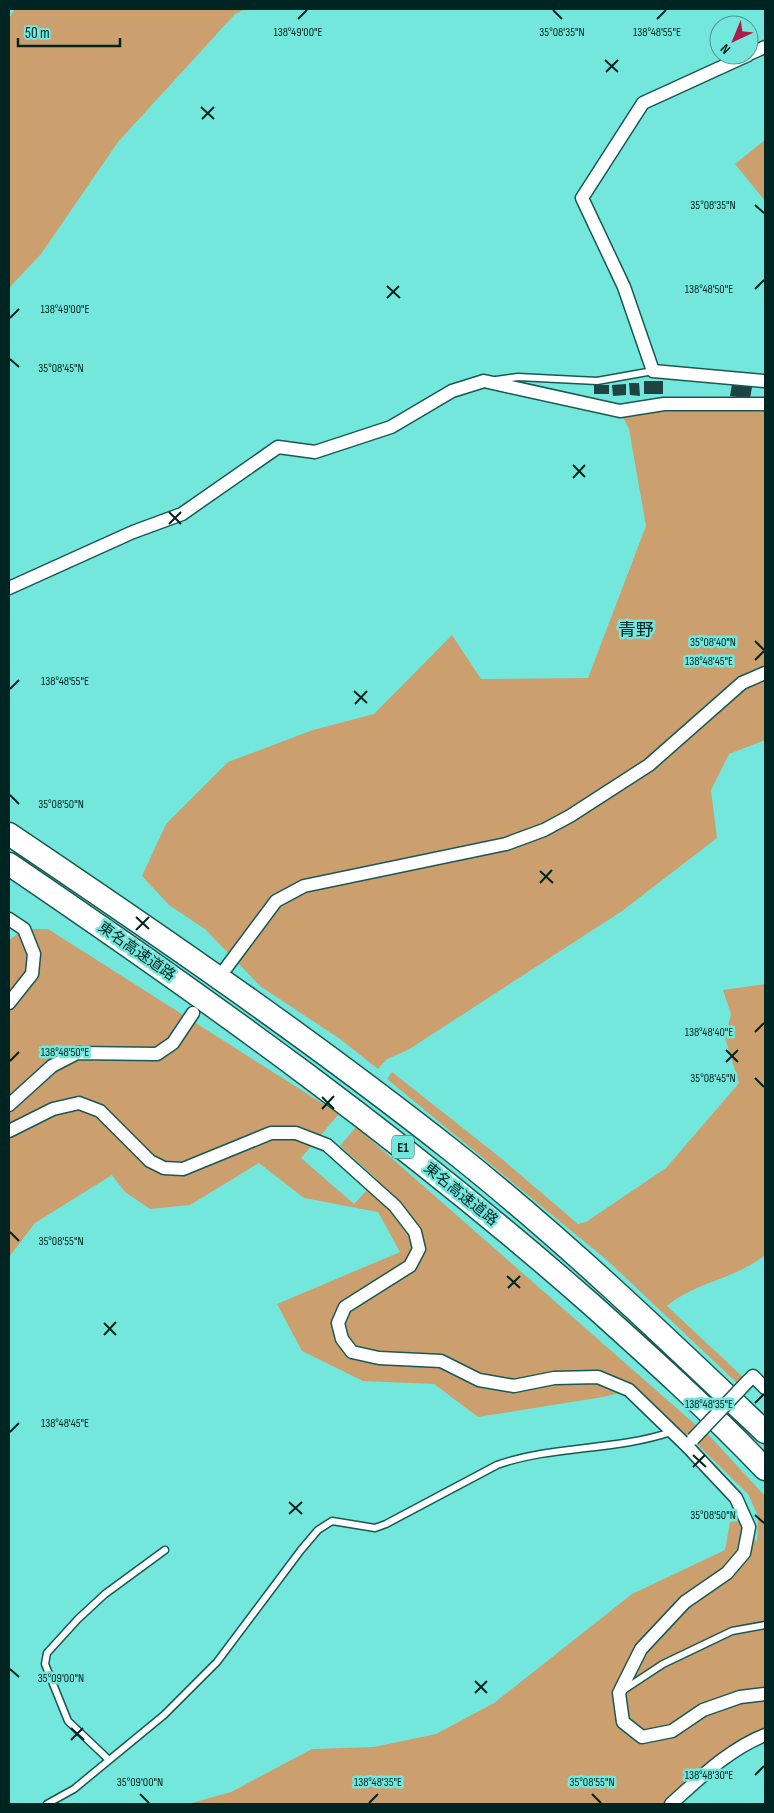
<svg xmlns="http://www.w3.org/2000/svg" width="774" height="1813" font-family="'Sofia Sans Condensed','Noto Sans JP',sans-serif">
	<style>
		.green { fill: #cc9f6f }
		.building { fill: #1f4340 }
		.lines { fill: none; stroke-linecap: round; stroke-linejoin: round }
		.service-casing { stroke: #185954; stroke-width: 9 }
		.minor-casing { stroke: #185954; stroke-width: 15 }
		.motorway-casing { stroke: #185954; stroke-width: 25 }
		.service { stroke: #fff; stroke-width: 6 }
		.minor { stroke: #fff; stroke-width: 12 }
		.motorway { stroke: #fff; stroke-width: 22 }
		.minor-bridge-casing { stroke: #185954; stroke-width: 15; stroke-linecap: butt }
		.minor-bridge { stroke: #fff; stroke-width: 12 }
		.ticks { fill: none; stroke: #002421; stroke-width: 2 }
		.labels { text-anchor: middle; stroke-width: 5; stroke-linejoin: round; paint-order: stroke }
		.shield { fill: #74e7dd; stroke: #235e59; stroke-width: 1 }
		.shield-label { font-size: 14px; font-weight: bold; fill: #002421 }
		.street-label { font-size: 15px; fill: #002421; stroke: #74e7dd }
		.quarter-label { font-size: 18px; fill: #002421; stroke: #74e7dd }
		.ticks-label { font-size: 12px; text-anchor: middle; fill: #002421; stroke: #74e7dd; stroke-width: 5; stroke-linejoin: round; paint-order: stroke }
	</style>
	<rect width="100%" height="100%" fill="#74e7dd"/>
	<path class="green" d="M15 9H245L235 14 118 142 41 254 9 288V18Z
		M765 140V201L735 164Z
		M765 402V740L729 754 711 790 717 838 622 911 408 1050 387 1059 378 1069 340 1039 260 986 205 929 169 905 142 876 166 824 228 762 313 730 374 714 452 635 481 679 588 678 646 526 629 429 620 411Z
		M24 929H48L339 1114 301 1158 354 1204 377 1179 340 1146 356 1127 697 1426 687 1435 636 1389 603 1397 478 1417 434 1384 363 1381 302 1351 277 1304 400 1252 378 1212 304 1198 259 1163 190 1205 150 1209 125 1192 112 1175 35 1223 9 1257V940Z
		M765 984V1255C736 1279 695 1282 667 1306L743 1377 736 1382 608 1261 387 1079 392 1072 502 1159 578 1224 586 1222 666 1168 739 1083 725 1038 731 1014 723 990Z
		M707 1433 765 1496V1738L732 1753 671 1804H188L231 1792 312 1749 374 1747 436 1734 494 1703 632 1594 725 1550 733 1506 757 1542 758 1516 748 1494 697 1444Z"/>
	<path class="building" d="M644 381H663V394H644Z
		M629 383H639L640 396 630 395Z
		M626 384V395L613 396 612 385Z
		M732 384 752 387 750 399 730 396Z
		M594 385H609V394H594Z"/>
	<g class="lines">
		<defs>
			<path id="service" d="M496 380 518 377 597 381 653 371
				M622 1691 663 1664 732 1631 765 1625
				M109 1760 68 1721 45 1664 47 1653 78 1619 105 1594 165 1550
				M47 1804 74 1789 164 1715 217 1662 301 1550 318 1530 332 1521 375 1528 386 1524 497 1465C553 1445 615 1451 671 1432"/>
			<path id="minor" d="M749 54 765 47
				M748 55 643 103 582 198 624 287 653 371 765 381
				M9 588 133 532 182 514 278 447 315 452 391 427 452 391 484 381 620 411 664 404H765
				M9 919 24 929 34 954 32 974 9 1003
				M226 968 276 901 304 886 506 844 544 830 570 816 649 765 742 683 765 673
				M9 1105 52 1066 77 1053 157 1054 173 1043 193 1013
				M9 1131 53 1109 79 1103 100 1111 150 1161 164 1168 183 1169 271 1133H296L327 1145 395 1206 415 1232 419 1249 410 1266 345 1307 338 1323 342 1339 352 1352 379 1358 441 1361 479 1380 514 1386 554 1378 598 1377 629 1390 687 1446 736 1498 749 1527 744 1553 727 1573 685 1602 641 1649 619 1693 623 1722 642 1737 672 1731 703 1710 740 1697 765 1694
				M748 1381 753 1376 765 1388
				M671 1804C700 1778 729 1749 765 1735"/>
			<path id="motorway" d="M9 834C159 935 309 1038 451 1150 561 1237 663 1335 765 1432
				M9 864C212 1002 407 1142 592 1305 651 1358 710 1411 765 1469"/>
		</defs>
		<use href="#service" class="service-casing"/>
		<use href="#minor" class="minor-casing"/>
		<use href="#motorway" class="motorway-casing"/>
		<use href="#service" class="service"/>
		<use href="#minor" class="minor"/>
		<use href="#motorway" class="motorway"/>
		<defs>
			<path id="minor-bridge" d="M693 1439 748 1381"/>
		</defs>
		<use href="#minor-bridge" class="minor-bridge-casing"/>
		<use href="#minor-bridge" class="minor-bridge"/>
	</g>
	<path class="ticks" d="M553 10 562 19M298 19 307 10M657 19 666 10M605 60 618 72M606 72 618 60M201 107 214 119M202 119 214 107M755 205 764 213M387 286 400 298M755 289 764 280M387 298 399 286M10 318 19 309M10 359 19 367M573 465 585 477M573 478 585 465M169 512 181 524M169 524 181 512M755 641 764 650M755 660 764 651M10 689 19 680M354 691 367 703M355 704 367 691M10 795 19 804M540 871 553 883M540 883 552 870M136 917 149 929M136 930 149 917M755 1032 764 1023M726 1050 738 1062M10 1061 19 1052M726 1062 738 1050M755 1078 764 1087M322 1097 334 1109M322 1109 334 1096M10 1232 19 1241M507 1276 520 1288M508 1288 520 1276M104 1323 116 1335M104 1335 116 1322M755 1403 764 1394M10 1432 19 1423M693 1455 706 1467M693 1467 705 1455M289 1502 302 1514M289 1514 302 1502M755 1515 764 1523M10 1669 19 1677M475 1681 487 1693M475 1693 487 1681M71 1728 84 1740M71 1740 83 1728M755 1775 764 1766M140 1794 149 1803M592 1794 601 1803M369 1803 378 1794"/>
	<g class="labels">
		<rect class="shield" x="392" y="1135.5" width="22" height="23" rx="4"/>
		<g class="shield-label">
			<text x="403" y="1152">E1</text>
		</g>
		<g class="street-label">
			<text transform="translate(137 951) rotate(35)" y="5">東名高速道路</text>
			<text transform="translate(461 1194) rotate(39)" y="5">東名高速道路</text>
		</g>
		<g class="quarter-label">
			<text x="636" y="636">青野</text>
		</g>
	</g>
	<g class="ticks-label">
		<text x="562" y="36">35°08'35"N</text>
		<text x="298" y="36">138°49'00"E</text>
		<text x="657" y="36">138°48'55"E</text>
		<text x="713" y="209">35°08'35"N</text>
		<text x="709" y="293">138°48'50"E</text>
		<text x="65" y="313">138°49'00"E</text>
		<text x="61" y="372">35°08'45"N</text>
		<text x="713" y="646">35°08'40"N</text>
		<text x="709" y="665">138°48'45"E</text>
		<text x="65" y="685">138°48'55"E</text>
		<text x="61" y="808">35°08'50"N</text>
		<text x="709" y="1036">138°48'40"E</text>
		<text x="65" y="1056">138°48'50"E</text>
		<text x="713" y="1082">35°08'45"N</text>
		<text x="61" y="1245">35°08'55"N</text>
		<text x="709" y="1408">138°48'35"E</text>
		<text x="65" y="1427">138°48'45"E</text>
		<text x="713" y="1519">35°08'50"N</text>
		<text x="61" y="1682">35°09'00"N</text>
		<text x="709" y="1779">138°48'30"E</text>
		<text x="378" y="1786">138°48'35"E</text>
		<text x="140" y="1786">35°09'00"N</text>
		<text x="592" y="1786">35°08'55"N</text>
	</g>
	<rect width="774" height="1813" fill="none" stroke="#002421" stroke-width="20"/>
	<g transform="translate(734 40) rotate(224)"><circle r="24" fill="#74e7dd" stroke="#469992"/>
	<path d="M0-4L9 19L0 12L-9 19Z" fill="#ad1b4d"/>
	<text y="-8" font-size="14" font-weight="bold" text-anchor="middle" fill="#002421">N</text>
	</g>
	<path d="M18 38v8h102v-8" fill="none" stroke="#002421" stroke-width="2.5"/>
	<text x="25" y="38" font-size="15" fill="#002421" stroke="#74e7dd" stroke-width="4" paint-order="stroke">50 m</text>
</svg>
